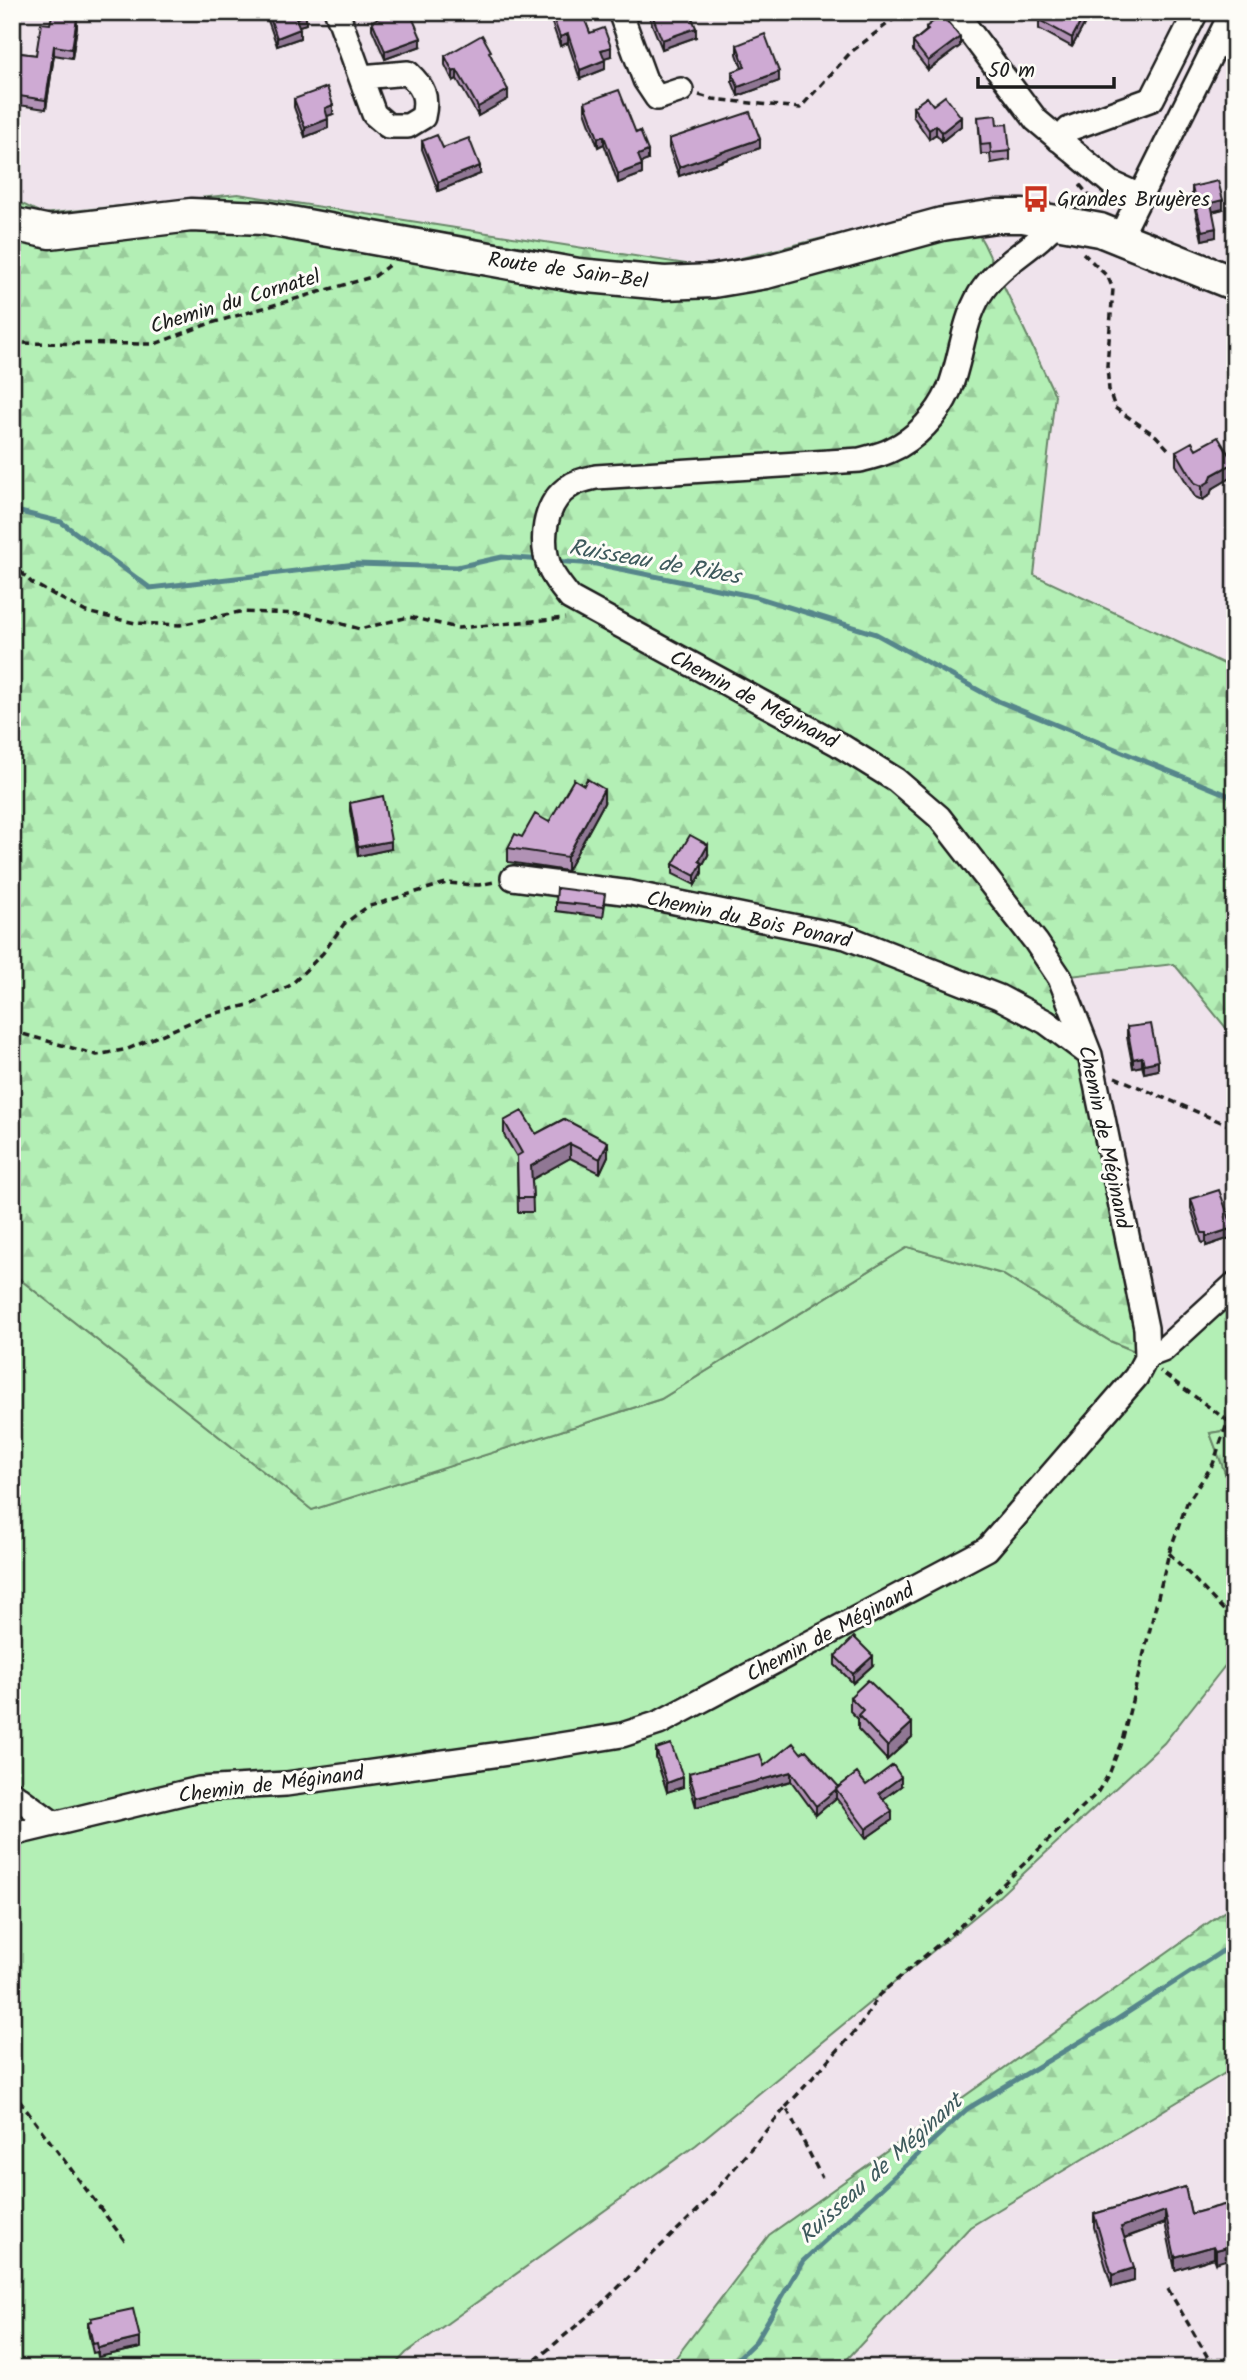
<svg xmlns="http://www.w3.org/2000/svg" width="1247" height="2380" font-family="Kalam,sans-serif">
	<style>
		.green { fill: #b3efb5; stroke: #688668; stroke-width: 2 }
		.forest { fill: url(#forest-firs); stroke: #688668; stroke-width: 2 }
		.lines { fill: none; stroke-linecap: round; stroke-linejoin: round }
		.stream { stroke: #56868b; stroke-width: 5 }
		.minor-casing { stroke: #1c1c1c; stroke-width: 28 }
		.secondary-casing { stroke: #1c1c1c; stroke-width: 37 }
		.path { stroke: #1c1c1c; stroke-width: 3.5; stroke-dasharray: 7 5; stroke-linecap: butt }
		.minor { stroke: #fdfcf7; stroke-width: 23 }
		.secondary { stroke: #fdfcf7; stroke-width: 32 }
		.wall { fill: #b192b5; stroke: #1c1c1c; stroke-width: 2 }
		.shaded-wall { fill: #907794; stroke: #1c1c1c; stroke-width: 2 }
		.building { fill: #ceaad3; stroke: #1c1c1c; stroke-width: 2 }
		.labels { text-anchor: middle; stroke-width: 6; stroke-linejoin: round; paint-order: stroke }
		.poi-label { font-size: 21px; fill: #1c1c1c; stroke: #fdfcf7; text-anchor: start }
		.street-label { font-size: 21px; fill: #1c1c1c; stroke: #fdfcf7 }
		.water-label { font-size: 23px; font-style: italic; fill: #3e5a5d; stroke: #fdfcf7 }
	</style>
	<defs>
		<pattern id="forest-firs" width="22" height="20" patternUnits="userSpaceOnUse" patternTransform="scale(1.75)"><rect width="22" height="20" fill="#b3efb5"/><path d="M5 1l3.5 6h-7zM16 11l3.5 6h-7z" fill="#99cc9b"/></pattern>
	</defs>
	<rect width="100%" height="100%" fill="#efe3ec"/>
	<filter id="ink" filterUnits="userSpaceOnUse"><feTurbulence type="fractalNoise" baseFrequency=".0143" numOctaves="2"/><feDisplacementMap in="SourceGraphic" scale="14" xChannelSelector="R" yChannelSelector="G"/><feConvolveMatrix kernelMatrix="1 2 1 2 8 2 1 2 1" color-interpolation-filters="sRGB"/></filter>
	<g filter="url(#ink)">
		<path class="green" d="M908 1247 1002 1274 1110 1341 1146 1356 1235 1283V1429L1210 1433 1235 1499V1653L1164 1743 994 1901 696 2145 406 2353 392 2368H12V1273L312 1510 661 1399Z"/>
		<path class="forest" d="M238 194 705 267 961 204 984 244 1055 395 1034 575 1235 669V1039L1174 964 1061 977 1090 1055 1147 1356 1110 1341 1002 1274 908 1247 661 1399 312 1510 12 1273V199L43 214Z
			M1235 1429V1499L1210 1433Z
			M1235 1904V2067L970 2227 839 2368H668L769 2235Z"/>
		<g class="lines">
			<path class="stream" d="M12 510 61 522 150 588 356 564 457 567 502 557 543 560
				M553 561 596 564 756 597 876 634 998 701 1235 798
				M728 2368 756 2341 803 2261 967 2109 1113 2022 1235 1943"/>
			<defs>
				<path id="minor" d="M337 12 374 114 388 126H408L423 117C428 96 423 87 408 73L361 77
					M620 12 645 80 657 98 681 90
					M955 12 1036 120 1111 183 1140 196
					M1059 140 1069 129 1152 99 1196 12
					M1120 237 1232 12
					M513 878 631 893 846 937 999 997 1046 1022 1089 1054
					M1147 1356 1163 1350 1235 1284
					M12 1793 53 1823
					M12 1834 199 1789 286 1784 529 1750 622 1735 659 1723 987 1549 1136 1377 1147 1356 1146 1328 1090 1055 1060 978 1036 942 939 817 896 780 838 744 570 598C563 589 556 581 551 571 539 543 543 503 570 486 577 481 587 479 596 477L860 460C870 457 882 455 891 450 916 439 938 415 949 390 962 358 962 324 980 294 999 263 1035 249 1057 221"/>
				<path id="secondary" d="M12 224 50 232 191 215 263 218 578 275 664 283 713 281 766 272 942 224 996 216H1023L1100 230 1235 284"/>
			</defs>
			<use href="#minor" class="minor-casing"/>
			<use href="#secondary" class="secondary-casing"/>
			<path class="path" d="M699 95 713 99 800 108 851 52 903 12
				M1080 185 1096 204
				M1083 253 1108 277 1113 289 1107 366 1109 390 1115 408 1156 436 1171 452
				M12 343 155 344 208 324 375 276 389 265
				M12 563 32 583 86 612 135 623 180 625 239 612 306 614 360 629 409 617 458 628 565 618
				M12 1031 97 1055 128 1049 205 1016 252 1004 291 985 323 953 344 924 367 907 446 883 479 885 494 882
				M1115 1077 1235 1128
				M1169 1553 1235 1622
				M12 2091 125 2241
				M786 2107 860 2026 879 1995 960 1926 1097 1793 1110 1772 1123 1737 1169 1553 1187 1503 1213 1464 1228 1421 1160 1371
				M1168 2289 1214 2368
				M526 2368 594 2311 705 2203 786 2107 822 2178"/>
			<use href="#minor" class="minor"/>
			<use href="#secondary" class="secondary"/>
		</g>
		<path class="wall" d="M265 12H305L306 24 299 26 300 38 277 46Z
			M548 12H582L590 33 611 56 604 58 605 69 580 79 568 43 560 46Z
			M647 12H690L696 37 662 49Z
			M1115 12H1132L1128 19Z
			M1161 12H1171L1169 17Z
			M70 17 77 27 72 58 54 55 46 109 12 104V52L36 55 50 24Z
			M1039 20 1086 21 1072 47 1039 29Z
			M372 21 421 46 385 59 372 29Z
			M926 27 960 46 928 70 913 51V42L926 31Z
			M737 45 779 81 738 96 732 81V72L742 68 737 54Z
			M445 56H491L508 99 478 116 457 79 453 81 445 65Z
			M294 99 333 114 327 116 328 128 305 137 294 107Z
			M585 102 636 133 648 160 641 162 642 174 618 183 604 144 598 147 585 111Z
			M913 107 961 126 942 141 936 134 929 139 913 116Z
			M978 117 997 125 1010 151V160L991 163 990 154H981Z
			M669 139 760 148 679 176 669 148Z
			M422 141 480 174 438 191 422 149Z
			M1192 187 1223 209 1212 212 1216 237 1202 240 1192 196Z
			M1196 449 1234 476 1212 489 1210 495 1202 500 1195 497 1176 465V451Z
			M350 803 391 849 358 856 350 811Z
			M604 803 567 871 508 862V848L522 837 549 822Z
			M708 855 702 866V873L695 885 673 874V864Z
			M556 902 605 904 603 917 556 911Z
			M1127 1027 1158 1070 1144 1073 1142 1066 1133 1068 1127 1037Z
			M564 1119 608 1156 600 1173 570 1158 532 1179 533 1212H518L517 1157 504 1135V1121L536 1134Z
			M1191 1199 1233 1237 1206 1246V1242L1202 1243 1191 1208Z
			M835 1656 873 1665 853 1683 835 1665Z
			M850 1697 912 1737 887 1760 858 1729V1719L850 1711Z
			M656 1749 683 1787 667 1792 656 1758Z
			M801 1753 839 1787 866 1785 901 1786 883 1799 892 1820 866 1838 836 1798 816 1815 791 1781 696 1807 689 1782V1773L764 1766Z
			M1185 2187 1191 2214 1235 2202 1216 2263 1214 2258 1175 2270 1165 2223 1125 2238 1134 2281 1112 2287 1094 2227V2214Z
			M91 2318 140 2348 98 2357 97 2352 93 2353 88 2331V2322L91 2321Z"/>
		<path class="shaded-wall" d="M1086 12V21L1072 47V38Z
			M306 15V24L296 27V18Z
			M77 18V27L72 58V49Z
			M696 28V37L662 49V40Z
			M300 29V38L277 46V38Z
			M568 34V43L560 46V37Z
			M960 37V46L928 70V61Z
			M421 38V46L385 59V51Z
			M54 46V55L46 109V100Z
			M611 47V56L601 59V50Z
			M605 60V69L580 79V70Z
			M457 70V79L453 81V72Z
			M779 72V81L738 96V87Z
			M508 90V99L478 116V107Z
			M333 105V114L325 117V108Z
			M961 117V126L942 141V132Z
			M328 119V128L305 137V128Z
			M936 125V134L929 139V130Z
			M604 136V144L598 147V138Z
			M760 139V148L679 176V167Z
			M648 151V160L638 164V155Z
			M642 165V174L618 183V174Z
			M480 166V174L438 191V182Z
			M1223 200V209L1211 212V203Z
			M1216 228V237L1202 240V231Z
			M1234 463V476L1212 489 1210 495 1202 500V486L1212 475Z
			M604 789V803L567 871V857Z
			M391 841V849L358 856V847Z
			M708 845V855L702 866V873L695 885V876L699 861Z
			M1142 1057V1066L1133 1068V1059Z
			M1158 1061V1070L1144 1073V1064Z
			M608 1142V1156L600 1173V1159Z
			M570 1144V1158L531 1180V1166Z
			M1233 1228V1237L1206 1246V1237Z
			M873 1656V1665L853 1683V1674Z
			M912 1723V1737L887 1760V1746Z
			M791 1772V1781L696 1807V1797Z
			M683 1777V1787L667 1792V1783Z
			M901 1777V1786L879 1802V1793Z
			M836 1789V1798L816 1815V1806Z
			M892 1811V1820L866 1838V1829Z
			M1165 2211V2223L1121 2239V2227Z
			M1235 2245V2257L1216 2263V2250Z
			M1214 2246V2258L1175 2270V2257Z
			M1134 2268V2281L1112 2287V2275Z
			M140 2338V2348L98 2357V2348Z"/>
		<path class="building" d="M53 12H70L69 17 77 18 72 49 54 46 46 100 12 95V52L36 55 41 23 50 24Z
			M268 12H305L306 15 296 18 300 29 277 38Z
			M392 12H410L421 38 385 51 372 21Z
			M551 12H582L590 33 604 28 611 47 601 50 605 60 580 70 568 34 560 37Z
			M651 12H690L696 28 662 40Z
			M1044 12H1086L1072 38 1039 20Z
			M942 15 960 37 928 61 913 42 928 30 926 27Z
			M765 34 779 72 738 87 732 72 745 67 737 45Z
			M482 35 491 51 489 52 508 90 478 107 457 70 453 72 445 56Z
			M327 87 333 105 325 108 328 119 305 128 294 99Z
			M619 90 636 133 640 131 648 151 638 155 642 165 618 174 604 136 598 138 585 102Z
			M945 96 961 117 942 132 936 125 929 130 913 107 927 97 933 105Z
			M750 112 760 139 679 167 669 139Z
			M996 115 997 125 1007 124 1010 151 991 153 990 144 981 145 978 117Z
			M437 135 443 148 469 138 480 166 438 182 422 141Z
			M1218 181 1223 200 1211 203 1216 228 1202 231 1192 187Z
			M1218 437 1234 463 1212 475 1210 481 1202 486 1195 483 1176 451 1192 442 1196 449Z
			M574 779 584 785 587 779 604 789 567 857 508 848 515 834 522 837 535 814 549 822Z
			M383 796 391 841 358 847 350 803Z
			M690 835 708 845 699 861 702 863 695 876 673 864Z
			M557 888 605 894 603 907 556 902Z
			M1151 1024 1158 1061 1144 1064 1142 1057 1133 1059 1127 1027Z
			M522 1111 536 1134 564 1119 608 1142 600 1159 570 1144 531 1166 533 1198H518L517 1156 522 1153 504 1121Z
			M1219 1190 1233 1228 1206 1237V1233H1202L1191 1199Z
			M854 1637 873 1656 853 1674 835 1656Z
			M868 1680 912 1723 887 1746 858 1715 863 1710 850 1697Z
			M793 1743 801 1753 806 1750 839 1787 816 1806 791 1772 696 1797 689 1773 760 1754 764 1766Z
			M671 1744 683 1777 667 1783 656 1749Z
			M893 1765 901 1777 879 1793 892 1811 866 1829 836 1789 857 1773 866 1785Z
			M1185 2187 1191 2214 1235 2202V2245L1216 2250 1214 2246 1175 2257 1165 2211 1121 2227 1134 2268 1112 2275 1094 2214Z
			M133 2309 140 2338 98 2348 97 2343 93 2344 88 2322 92 2321 91 2318Z"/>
	</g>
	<defs>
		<symbol id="bus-bare" viewBox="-9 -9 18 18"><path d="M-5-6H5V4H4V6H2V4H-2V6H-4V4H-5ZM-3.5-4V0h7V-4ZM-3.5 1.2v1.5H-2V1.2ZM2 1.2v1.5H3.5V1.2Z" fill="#c8321e" stroke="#fdfcf7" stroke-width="2.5" paint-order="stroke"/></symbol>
	</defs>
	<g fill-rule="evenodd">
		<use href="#bus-bare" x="1017" y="180" width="38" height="38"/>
	</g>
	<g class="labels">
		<g class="poi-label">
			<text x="1057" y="206">Grandes Bruyères</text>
		</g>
		<g class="street-label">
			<text transform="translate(568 270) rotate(8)" y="7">Route de Sain-Bel</text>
			<text transform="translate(235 301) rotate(-17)" y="7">Chemin du Cornatel</text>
			<text transform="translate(754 699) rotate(28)" y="7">Chemin de Méginand</text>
			<text transform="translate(749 919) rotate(12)" y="7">Chemin du Bois Ponard</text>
			<text transform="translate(1105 1137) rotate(78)" y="7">Chemin de Méginand</text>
			<text transform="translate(830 1632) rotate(-28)" y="7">Chemin de Méginand</text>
			<text transform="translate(271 1784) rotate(-7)" y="7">Chemin de Méginand</text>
		</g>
		<g class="water-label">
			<text transform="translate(655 561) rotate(10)" y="8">Ruisseau de Ribes</text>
			<text transform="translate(880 2168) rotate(-42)" y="8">Ruisseau de Méginant</text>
		</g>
	</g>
	<rect width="1247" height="2380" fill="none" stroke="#fdfcf7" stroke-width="42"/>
	<rect x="21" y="21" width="1205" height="2338" fill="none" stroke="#1c1c1c" stroke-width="2.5" filter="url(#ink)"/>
	<path d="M978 77v10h136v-10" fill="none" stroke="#1c1c1c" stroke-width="3.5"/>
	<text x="988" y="77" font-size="21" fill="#1c1c1c" stroke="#fdfcf7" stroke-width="5" paint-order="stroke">50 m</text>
</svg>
